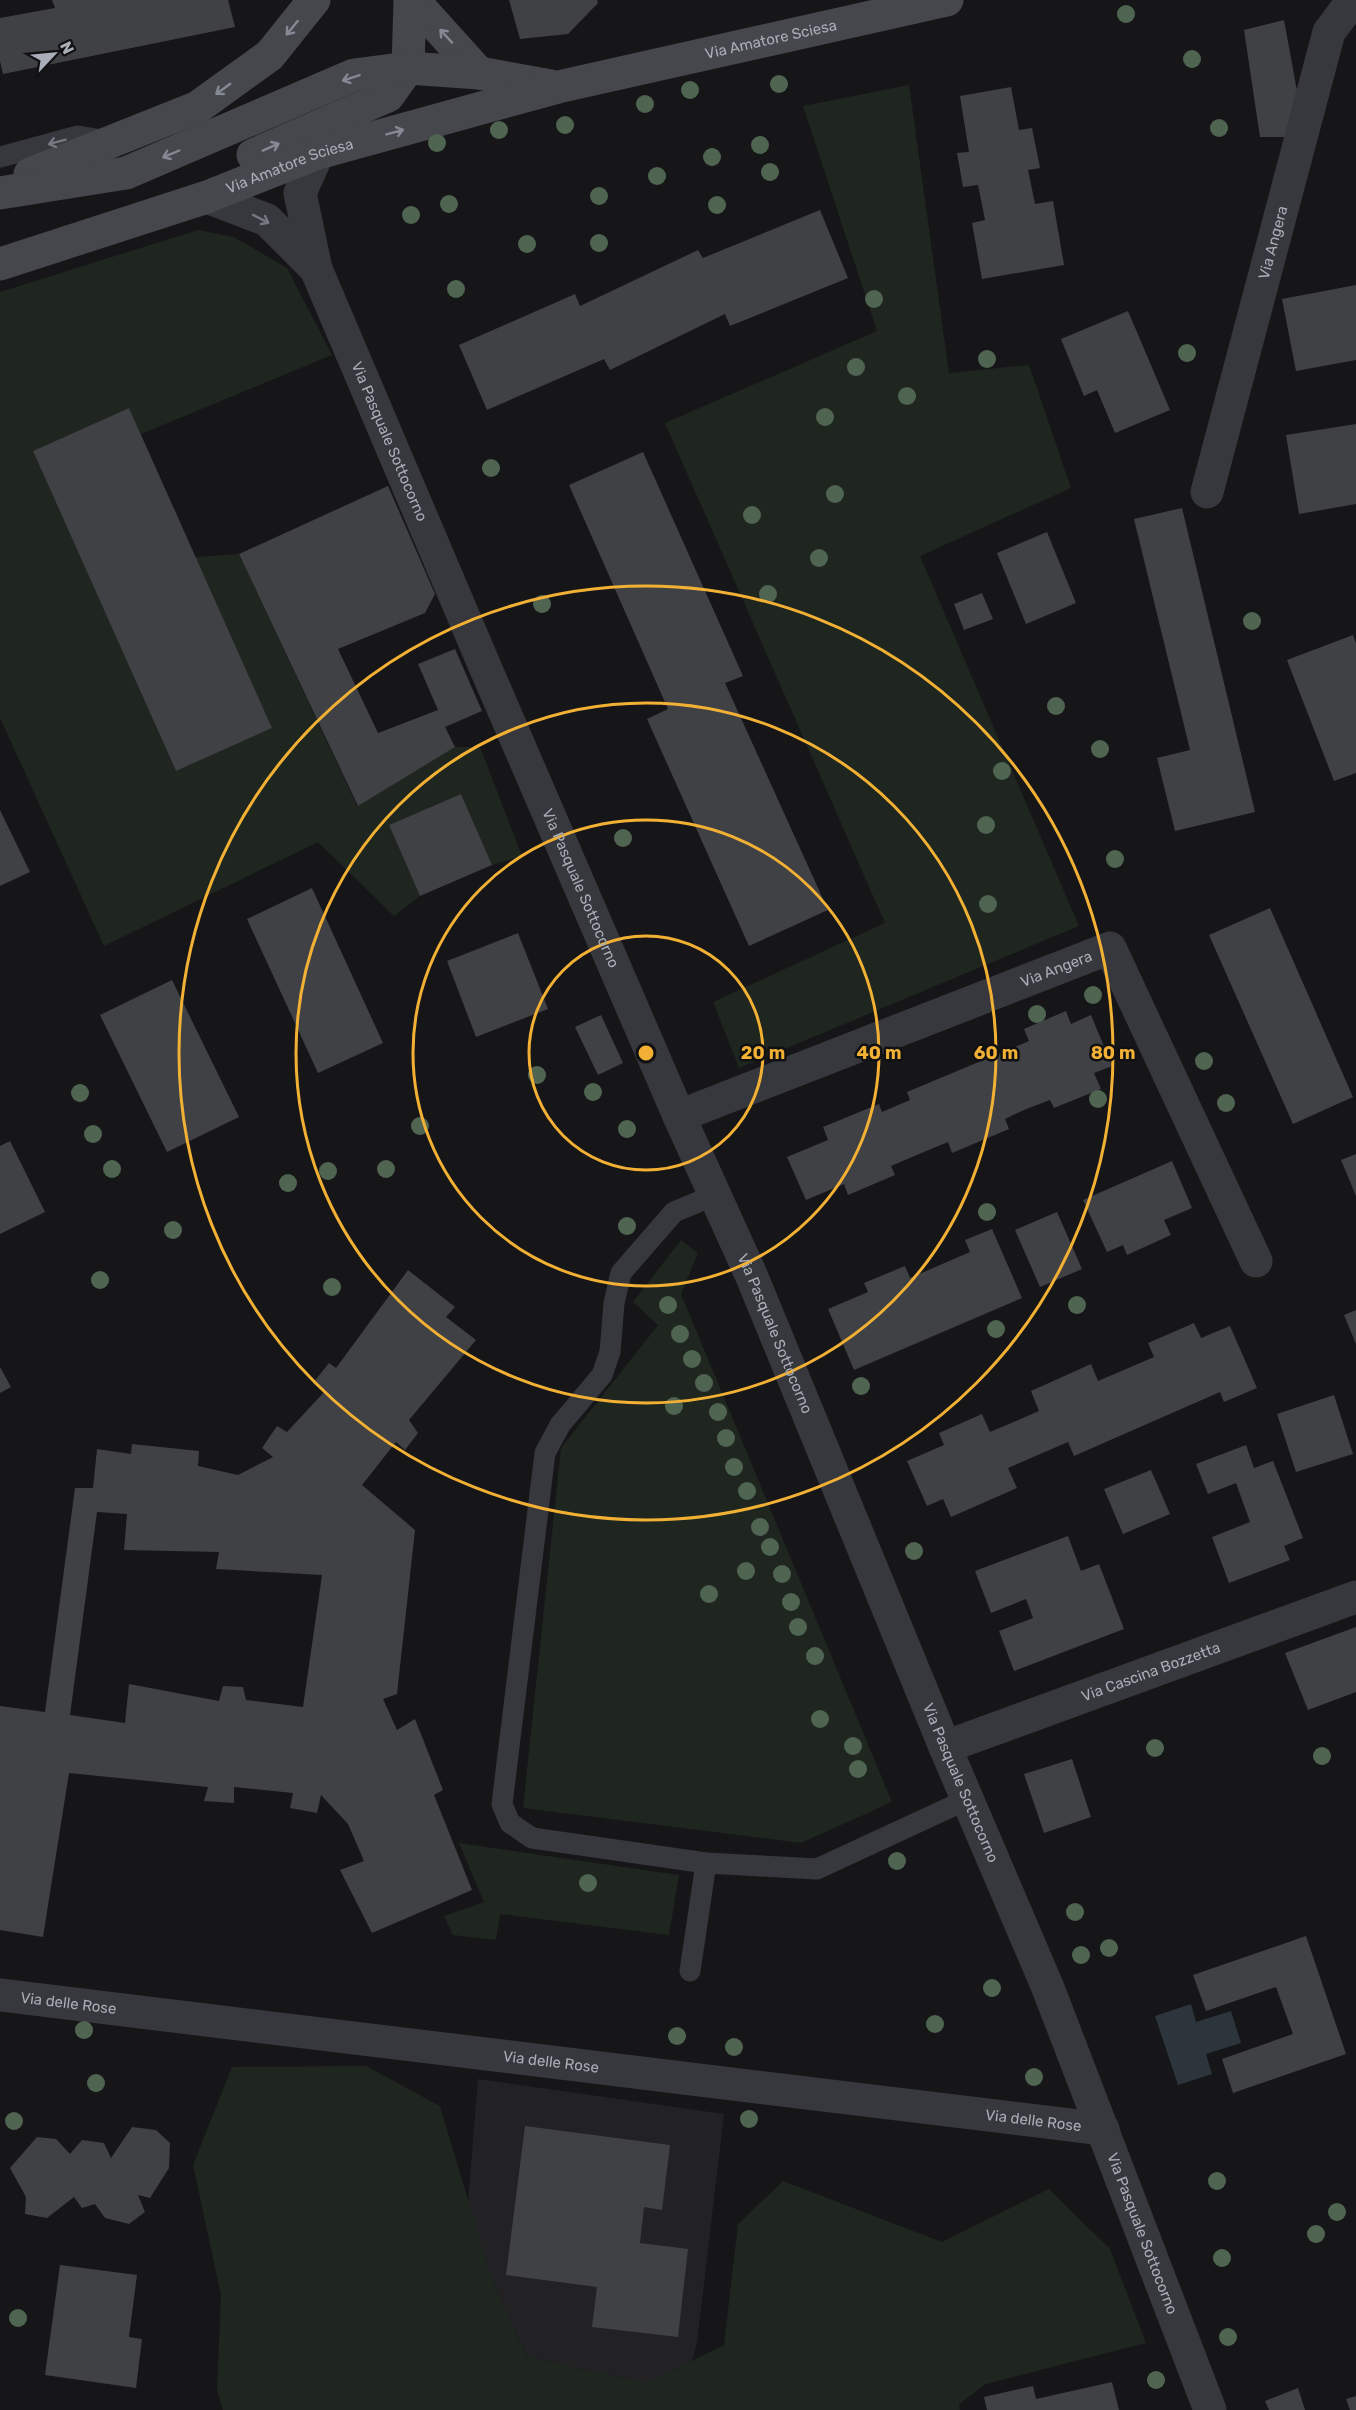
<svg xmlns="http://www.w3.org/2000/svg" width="1356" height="2410" font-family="Rubik,sans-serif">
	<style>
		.built { fill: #222225 }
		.green { fill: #1e261f }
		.water { fill: #2c353c }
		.building { fill: #404145; fill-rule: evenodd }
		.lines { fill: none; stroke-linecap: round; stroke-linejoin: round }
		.lane { stroke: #37383d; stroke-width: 21 }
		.street { stroke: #37383d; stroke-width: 33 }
		.secondary { stroke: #45474d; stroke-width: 33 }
		.tree { fill: #506452 }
		.oneway { stroke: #858993 }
		.oneway2 { stroke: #757881 }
		.ring { fill: none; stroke: #f2b134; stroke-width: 3 }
		.labels { text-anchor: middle; stroke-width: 5; stroke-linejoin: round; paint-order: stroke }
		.street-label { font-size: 15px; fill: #a8adb8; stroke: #111113 }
		.centre { fill: #f2b134; stroke: #111113; stroke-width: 3 }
		.ring-label { font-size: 18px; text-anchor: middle; font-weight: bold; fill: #f2b134; stroke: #111113; stroke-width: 5; stroke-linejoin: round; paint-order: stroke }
	</style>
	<rect width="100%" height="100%" fill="#161618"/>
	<path class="built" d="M478 2079 724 2114 697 2343 692 2361 647 2383 527 2357 491 2277 468 2202Z"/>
	<path class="green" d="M909 85 949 373 1029 365 1071 488 920 556 1079 926 739 1068 713 1002 885 923 665 423 877 331 803 106Z
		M198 230 234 237 287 268 332 355 141 434 129 408 33 451 176 771 272 728 195 557 239 554 357 806 455 747H480L522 856 492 865 461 794 389 825 420 896 394 916 318 842 104 946 0 718V292Z
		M681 1240 698 1253 681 1294 892 1802 801 1843 523 1808 561 1448 658 1325 633 1302Z
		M459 1843 679 1875 669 1935 500 1914 496 1940 453 1935 444 1916 484 1902Z
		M366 2066 440 2106 491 2277 527 2357 647 2383 724 2345 738 2224 783 2181 942 2242 1049 2189 1110 2249 1146 2343 986 2384 959 2404 960 2410H223L217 2390 221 2295 193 2165 232 2067Z"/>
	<path class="water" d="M1191 2004 1196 2022 1231 2011 1241 2043 1206 2054 1212 2074 1178 2085 1155 2016Z"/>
	<path class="building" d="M52 0H228L235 27 3 74 0 61V18L55 8Z
		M509 0H597L598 3 568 34 520 39Z
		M1284 20 1297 91 1285 137H1260L1244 30Z
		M1011 87 1019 130 1032 128 1040 168 1028 170 1035 204 1053 201 1064 265 982 279 972 223 985 220 978 185 963 187 957 153 969 152 960 96Z
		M820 210 848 278 730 326 725 314 610 370 604 359 487 410 459 345 575 294 580 306 698 250 703 258Z
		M1356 285V360L1296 371 1282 299Z
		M1128 311 1170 410 1115 433 1097 390 1084 396 1061 339Z
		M129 408 272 728 176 771 33 451Z
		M1356 424V504L1299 514 1286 435Z
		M643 452 743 676 725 683 828 910 749 946 647 719 668 709 569 485Z
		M388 486 435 594 425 613 338 649 378 733 438 710 418 664 455 649 482 711 445 727 455 747 358 806 239 554Z
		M1182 508 1255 812 1175 831 1157 758 1190 750 1134 519Z
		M1047 532 1076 603 1026 624 997 553Z
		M982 593 993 619 964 630 954 604Z
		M1353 635 1356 643V773L1334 781 1287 660Z
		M461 794 492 865 420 896 389 825Z
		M0 810 30 872 0 886Z
		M312 888 383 1043 318 1073 247 919Z
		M1270 908 1353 1097 1293 1124 1209 935Z
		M518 933 548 1009 476 1037 447 961Z
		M172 980 239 1117 167 1152 100 1015Z
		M1066 1011 1071 1024 1091 1015 1112 1066 1094 1073 1101 1089 1054 1108 1050 1100 1024 1110 1005 1119 1009 1129 952 1153 948 1142 931 1149 891 1166 895 1175 848 1195 844 1184 806 1200 787 1157 828 1140 823 1127 879 1104 882 1112 910 1100 907 1092 1029 1041 1024 1029Z
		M601 1015 623 1063 598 1075 575 1027Z
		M10 1141 45 1212 0 1234V1146Z
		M1356 1154V1196L1341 1160Z
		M1172 1161 1192 1208 1164 1220 1171 1235 1127 1255 1123 1245 1107 1252 1083 1200Z
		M1057 1212 1082 1269 1040 1287 1015 1230Z
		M992 1229 1022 1298 854 1370 828 1309 868 1292 864 1283 905 1266 910 1278 970 1252 965 1240Z
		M408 1270 455 1307 446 1317 476 1340 409 1420 418 1433 405 1450 396 1442 362 1485 415 1530 397 1694 383 1699 397 1730 415 1719 443 1790 434 1795 472 1890 372 1933 340 1870 364 1861 348 1824 321 1795 317 1813 290 1808 293 1793 234 1787V1803L204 1801 208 1787 69 1773 43 1937 0 1930V1706L45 1712 75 1488H93L97 1449 131 1454 132 1444 199 1451 198 1466 238 1475 273 1457 262 1448 277 1426 287 1432 325 1391 313 1383 329 1363 336 1368ZM97 1512 127 1514 124 1550 219 1552 216 1569 322 1575 303 1707 246 1700 243 1687 223 1686 219 1701 129 1684 125 1723 70 1715Z
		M1356 1310V1344L1344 1315Z
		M1194 1323 1201 1338 1230 1326 1257 1388 1224 1402 1220 1392 1074 1456 1068 1442 1008 1468 1017 1488 951 1517 943 1499 927 1506 907 1461 944 1445 939 1433 982 1414 990 1432 1009 1424 1039 1411 1031 1391 1091 1364 1098 1381 1154 1357 1148 1343Z
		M0 1367 11 1387 0 1393Z
		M1334 1395 1353 1454 1296 1472 1277 1414Z
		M1246 1445 1254 1468 1273 1461 1303 1538 1284 1546 1290 1560 1229 1583 1212 1537 1250 1522 1236 1483 1208 1494 1196 1464Z
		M1151 1470 1170 1514 1123 1534 1104 1489Z
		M1068 1536 1081 1571 1099 1564 1124 1629 1014 1671 999 1631 1033 1618 1026 1599 991 1613 975 1571Z
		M1356 1627V1692L1308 1710 1285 1653Z
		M1072 1759 1091 1817 1044 1833 1024 1774Z
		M1306 1936 1346 2054 1233 2093 1222 2059 1293 2034 1276 1987 1206 2011 1193 1975Z
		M525 2126 670 2145 662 2210 644 2207 640 2243 688 2249 678 2337 592 2327 597 2287 506 2275Z
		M132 2127 156 2130 170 2143 169 2168 150 2198 138 2195 145 2212 129 2224 105 2218 95 2204 82 2208 74 2197 47 2218 25 2214 26 2197 10 2168 37 2137 56 2139 70 2154 82 2140 104 2143 111 2158Z
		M60 2265 137 2275 129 2337 142 2339 136 2388 45 2375Z
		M1112 2382 1119 2410H987L984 2397 1033 2386 1036 2399Z
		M1298 2388 1305 2410H1269L1265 2401Z
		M1356 2396V2410H1350L1346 2399Z"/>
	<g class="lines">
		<path class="lane" d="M0 157 78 136 108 141
			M715 1195 674 1212 621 1273 614 1303 610 1352 602 1375 560 1425 545 1453 502 1804 510 1823 532 1838 706 1863 817 1869 968 1799
			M690 1971 706 1863"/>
		<g class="street">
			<path id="s1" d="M318 153 300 193 316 269 486 669 679 1116 752 1277 945 1747 1048 1988 1210 2410"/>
			<path d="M207 197 267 220 316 269"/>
			<path id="s2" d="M1207 492 1329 32 1353 0"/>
			<path id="s3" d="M679 1116 1110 948 1256 1261"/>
			<path id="s4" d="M945 1747 1356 1597"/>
			<path id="s5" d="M0 1995 1103 2129"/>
		</g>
		<g class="secondary">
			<path d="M413 0 479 73"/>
			<path d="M253 155 388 96 408 68 410 0"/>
			<path d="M30 174 198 107 270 55 314 0"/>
			<path d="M0 193 126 173 354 75 408 68 479 73 551 86"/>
			<path id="s6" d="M0 264 207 197 318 153 558 87 947 0"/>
		</g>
	</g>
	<g class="tree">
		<circle cx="1126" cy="14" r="9"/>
		<circle cx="1192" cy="59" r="9"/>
		<circle cx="779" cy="84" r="9"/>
		<circle cx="690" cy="90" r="9"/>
		<circle cx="645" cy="104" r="9"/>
		<circle cx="565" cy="125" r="9"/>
		<circle cx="1219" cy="128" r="9"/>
		<circle cx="499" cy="130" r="9"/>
		<circle cx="437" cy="143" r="9"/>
		<circle cx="760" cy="145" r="9"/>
		<circle cx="712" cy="157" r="9"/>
		<circle cx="770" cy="172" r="9"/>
		<circle cx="657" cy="176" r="9"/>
		<circle cx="599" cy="196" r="9"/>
		<circle cx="449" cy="204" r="9"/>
		<circle cx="717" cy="205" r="9"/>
		<circle cx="411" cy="215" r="9"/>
		<circle cx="599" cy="243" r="9"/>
		<circle cx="527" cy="244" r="9"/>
		<circle cx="456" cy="289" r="9"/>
		<circle cx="874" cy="299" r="9"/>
		<circle cx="1187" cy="353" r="9"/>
		<circle cx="987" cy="359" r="9"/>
		<circle cx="856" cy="367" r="9"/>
		<circle cx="907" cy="396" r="9"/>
		<circle cx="825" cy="417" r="9"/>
		<circle cx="491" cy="468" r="9"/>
		<circle cx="835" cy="494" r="9"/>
		<circle cx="752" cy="515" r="9"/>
		<circle cx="819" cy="558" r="9"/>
		<circle cx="768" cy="594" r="9"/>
		<circle cx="542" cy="604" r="9"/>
		<circle cx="1252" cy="621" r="9"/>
		<circle cx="1056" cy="706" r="9"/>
		<circle cx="1100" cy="749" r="9"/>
		<circle cx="1002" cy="771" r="9"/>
		<circle cx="986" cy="825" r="9"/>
		<circle cx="623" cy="838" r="9"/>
		<circle cx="1115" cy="859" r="9"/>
		<circle cx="988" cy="904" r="9"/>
		<circle cx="1093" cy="995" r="9"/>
		<circle cx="1037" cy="1014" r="9"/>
		<circle cx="1204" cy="1061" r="9"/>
		<circle cx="537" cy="1075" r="9"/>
		<circle cx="593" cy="1092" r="9"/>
		<circle cx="80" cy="1093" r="9"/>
		<circle cx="1098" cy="1099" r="9"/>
		<circle cx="1226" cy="1103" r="9"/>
		<circle cx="420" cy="1126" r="9"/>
		<circle cx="627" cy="1129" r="9"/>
		<circle cx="93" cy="1134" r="9"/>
		<circle cx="112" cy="1169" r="9"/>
		<circle cx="386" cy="1169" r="9"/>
		<circle cx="328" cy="1171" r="9"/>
		<circle cx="288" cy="1183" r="9"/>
		<circle cx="987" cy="1212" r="9"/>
		<circle cx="627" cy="1226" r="9"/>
		<circle cx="173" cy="1230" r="9"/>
		<circle cx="100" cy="1280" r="9"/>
		<circle cx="332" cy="1287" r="9"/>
		<circle cx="668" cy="1305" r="9"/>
		<circle cx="1077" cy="1305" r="9"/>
		<circle cx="996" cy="1329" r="9"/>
		<circle cx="680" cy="1334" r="9"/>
		<circle cx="692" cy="1359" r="9"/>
		<circle cx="704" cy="1383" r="9"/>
		<circle cx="861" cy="1386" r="9"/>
		<circle cx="674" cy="1406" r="9"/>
		<circle cx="718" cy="1412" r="9"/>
		<circle cx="726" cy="1438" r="9"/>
		<circle cx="734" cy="1467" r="9"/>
		<circle cx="747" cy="1491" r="9"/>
		<circle cx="760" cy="1527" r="9"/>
		<circle cx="770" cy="1547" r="9"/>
		<circle cx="914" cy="1551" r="9"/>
		<circle cx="746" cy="1571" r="9"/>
		<circle cx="782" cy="1574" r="9"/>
		<circle cx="709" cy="1594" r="9"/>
		<circle cx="791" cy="1602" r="9"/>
		<circle cx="798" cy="1627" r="9"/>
		<circle cx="815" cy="1656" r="9"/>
		<circle cx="820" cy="1719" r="9"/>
		<circle cx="853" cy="1746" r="9"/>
		<circle cx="1155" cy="1748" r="9"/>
		<circle cx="1322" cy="1756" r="9"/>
		<circle cx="858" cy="1769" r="9"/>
		<circle cx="897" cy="1861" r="9"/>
		<circle cx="588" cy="1883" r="9"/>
		<circle cx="1075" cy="1912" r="9"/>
		<circle cx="1109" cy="1948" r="9"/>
		<circle cx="1081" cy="1955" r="9"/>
		<circle cx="992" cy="1988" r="9"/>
		<circle cx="935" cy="2024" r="9"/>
		<circle cx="84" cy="2030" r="9"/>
		<circle cx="677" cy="2036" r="9"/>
		<circle cx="734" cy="2047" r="9"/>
		<circle cx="1034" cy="2077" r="9"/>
		<circle cx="96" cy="2083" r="9"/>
		<circle cx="749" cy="2119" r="9"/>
		<circle cx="14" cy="2121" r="9"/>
		<circle cx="1217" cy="2181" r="9"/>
		<circle cx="1337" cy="2212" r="9"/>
		<circle cx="1316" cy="2234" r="9"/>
		<circle cx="1222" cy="2258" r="9"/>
		<circle cx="18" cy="2318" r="9"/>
		<circle cx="1228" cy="2337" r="9"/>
		<circle cx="1156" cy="2380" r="9"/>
	</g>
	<defs><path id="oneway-shaft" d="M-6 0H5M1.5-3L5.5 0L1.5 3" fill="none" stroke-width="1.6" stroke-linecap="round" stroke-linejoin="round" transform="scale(1.5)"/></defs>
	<g class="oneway">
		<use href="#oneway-shaft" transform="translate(292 28) rotate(129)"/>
		<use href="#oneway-shaft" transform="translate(446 36) rotate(-133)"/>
		<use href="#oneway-shaft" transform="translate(351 78) rotate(162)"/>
		<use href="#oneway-shaft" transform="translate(223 89) rotate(144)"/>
		<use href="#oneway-shaft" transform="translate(395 132) rotate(-15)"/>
		<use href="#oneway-shaft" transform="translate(271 147) rotate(-24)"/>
		<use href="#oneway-shaft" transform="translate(171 154) rotate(157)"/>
	</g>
	<g class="oneway2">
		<use href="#oneway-shaft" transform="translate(57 142) rotate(165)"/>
		<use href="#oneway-shaft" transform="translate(261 219) rotate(27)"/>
	</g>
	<g class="ring">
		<circle cx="646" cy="1053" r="117"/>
		<circle cx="646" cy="1053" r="233"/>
		<circle cx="646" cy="1053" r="350"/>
		<circle cx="646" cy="1053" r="467"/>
	</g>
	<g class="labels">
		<g class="street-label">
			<text dy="5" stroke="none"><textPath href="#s6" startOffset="804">Via Amatore Sciesa</textPath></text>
			<text dy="5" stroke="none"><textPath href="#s6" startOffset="306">Via Amatore Sciesa</textPath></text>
			<text dy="5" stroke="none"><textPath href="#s2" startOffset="258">Via Angera</textPath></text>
			<text dy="5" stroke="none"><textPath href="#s1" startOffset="309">Via Pasquale Sottocorno</textPath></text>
			<text dy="5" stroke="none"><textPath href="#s1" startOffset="795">Via Pasquale Sottocorno</textPath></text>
			<text dy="5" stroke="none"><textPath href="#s3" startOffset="405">Via Angera</textPath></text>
			<text dy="5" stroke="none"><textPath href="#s1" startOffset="1281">Via Pasquale Sottocorno</textPath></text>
			<text dy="5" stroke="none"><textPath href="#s4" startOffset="219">Via Cascina Bozzetta</textPath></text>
			<text dy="5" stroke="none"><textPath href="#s1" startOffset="1767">Via Pasquale Sottocorno</textPath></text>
			<text dy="5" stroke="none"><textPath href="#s5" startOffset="69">Via delle Rose</textPath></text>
			<text dy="5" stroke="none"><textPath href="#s5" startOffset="555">Via delle Rose</textPath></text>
			<text dy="5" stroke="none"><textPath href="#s5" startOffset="1041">Via delle Rose</textPath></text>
			<text dy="5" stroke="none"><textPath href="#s1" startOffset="2253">Via Pasquale Sottocorno</textPath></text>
		</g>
	</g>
	<circle cx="646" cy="1053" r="9" class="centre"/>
	<g class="ring-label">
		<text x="763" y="1059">20 m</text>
		<text x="879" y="1059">40 m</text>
		<text x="996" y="1059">60 m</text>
		<text x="1113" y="1059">80 m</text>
	</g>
	<g transform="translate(54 54) rotate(64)" stroke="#111113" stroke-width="4.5" paint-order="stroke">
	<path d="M0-4.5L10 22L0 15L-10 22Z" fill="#a8adb8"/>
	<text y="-9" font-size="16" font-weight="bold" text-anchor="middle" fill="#a8adb8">N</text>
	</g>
</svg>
